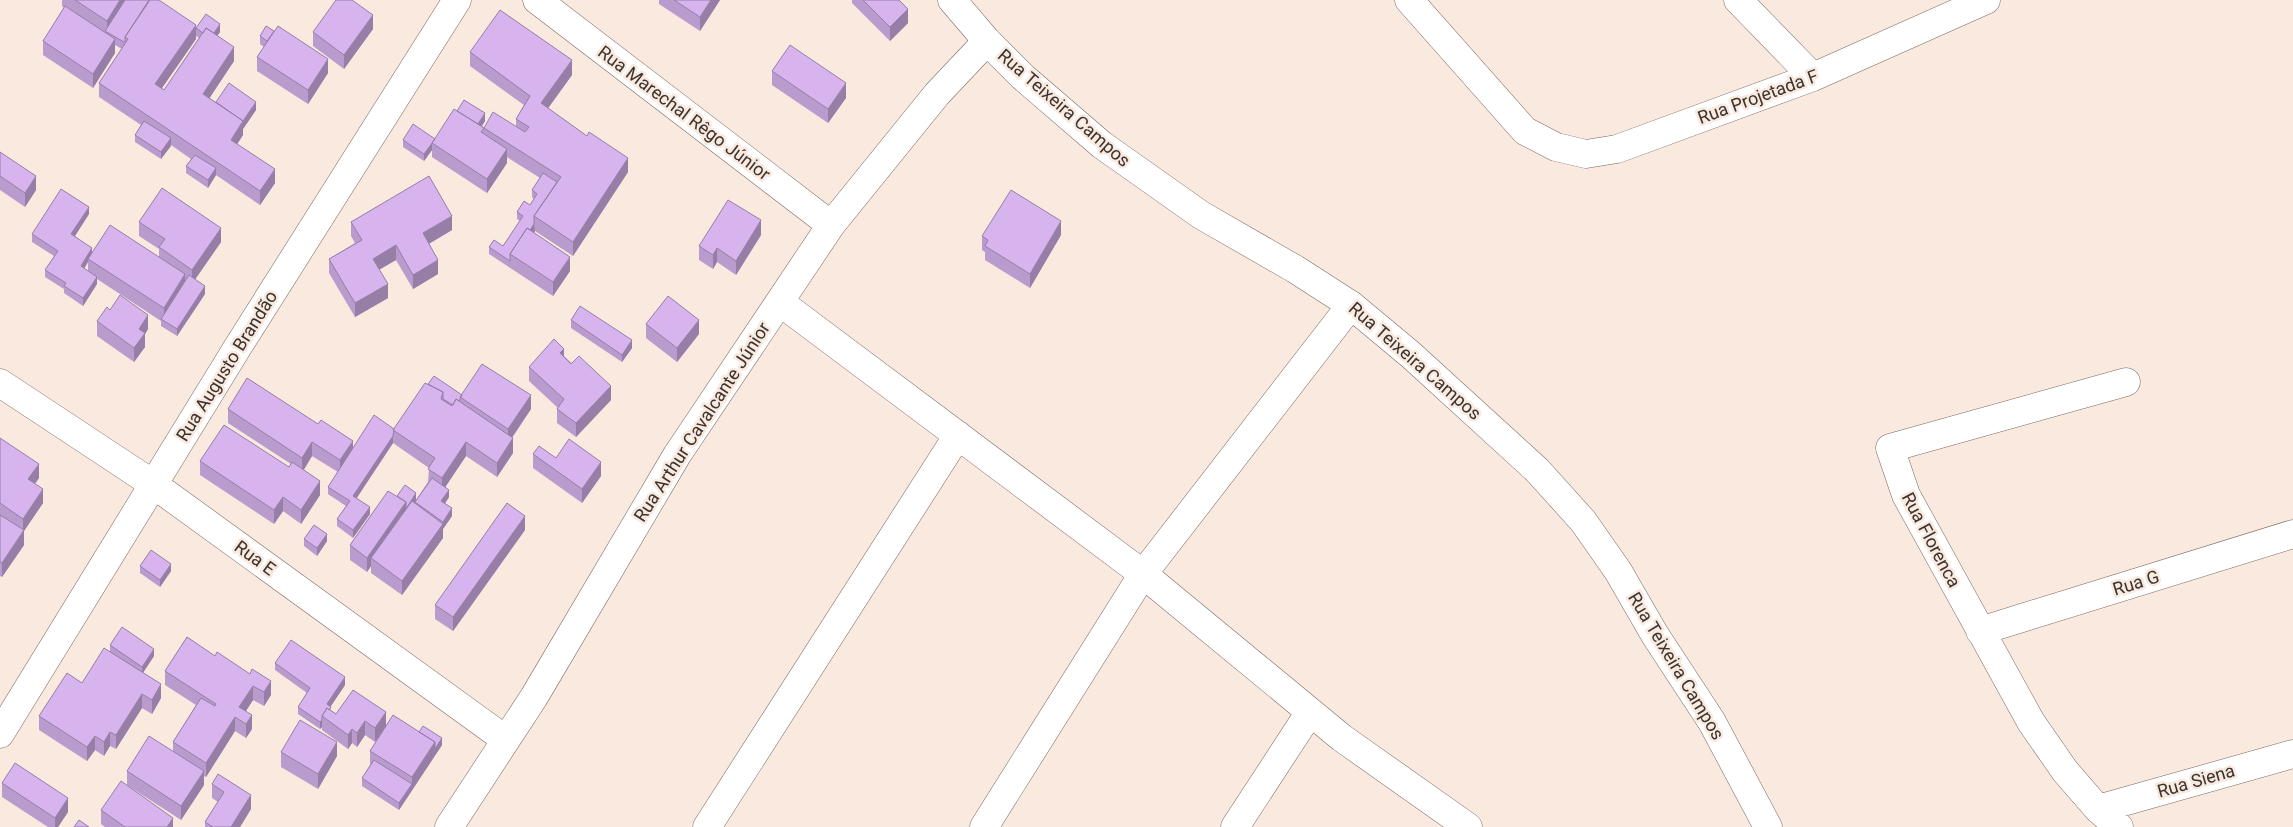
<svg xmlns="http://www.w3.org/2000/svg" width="2293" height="827" font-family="Roboto,sans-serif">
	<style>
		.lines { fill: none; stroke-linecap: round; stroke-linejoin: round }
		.minor-casing { stroke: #796a60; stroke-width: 29 }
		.tertiary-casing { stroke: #796a60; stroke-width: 29 }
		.minor { stroke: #fff; stroke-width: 28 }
		.tertiary { stroke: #fff; stroke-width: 28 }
		.wall { fill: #b99bcd; fill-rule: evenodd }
		.shaded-wall { fill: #967ea7 }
		.building { fill: #d7b4ee; stroke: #967ea7 }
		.labels { text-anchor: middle; stroke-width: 5; stroke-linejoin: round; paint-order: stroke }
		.street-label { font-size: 18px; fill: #3a3430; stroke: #fae9de }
	</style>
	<rect width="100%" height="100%" fill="#fae9de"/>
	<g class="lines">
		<defs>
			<path id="minor" d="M537 0 831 225
				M1409 0 1525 131 1556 147 1586 154 1617 149 1813 77 1986 0
				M1738 0 1813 77
				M781 303 1143 574 1342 738 1468 827
				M0 383 153 484 506 740
				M1980 631 2293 534
				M0 734 239 345 457 0
				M2098 809 2293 754
				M449 827 534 697 677 455 831 225 937 94 987 41
				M707 827 958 435
				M984 827 1143 574 1351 305
				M1235 827 1310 712
				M2119 827 2098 809 2065 771 2031 722 1906 495 1890 448 2126 382"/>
			<path id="tertiary" d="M952 0 987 41 1023 77 1102 145 1201 215 1295 269 1351 305 1411 355 1537 470 1583 521 1618 571 1655 635 1712 722 1768 827"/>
		</defs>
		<use href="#minor" class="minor-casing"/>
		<use href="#tertiary" class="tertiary-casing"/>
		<use href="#minor" class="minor"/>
		<use href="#tertiary" class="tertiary"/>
	</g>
	<path class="wall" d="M62 0H159L196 39 162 88 164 90 199 38 196 36V28L220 32 217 36 234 61 209 98 216 102 256 110 243 129V135L237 144 275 183 260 205 216 175 208 188 186 173V166L191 159 171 145 161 159 135 142V135L141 125 99 97V83L122 49 115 45V53L93 88 43 55V41L64 8 62 6Z
		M659 0H720L700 31 659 4Z
		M852 0H899L908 23 890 41 852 3Z
		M373 29 344 69 313 46V32Z
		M260 36 328 73 308 104 257 71V57L264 47 260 44Z
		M470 52 572 75 548 108 628 172 573 256 535 231 534 232 570 271 553 296 489 254V247L503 246 520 221 517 219V212L530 205 534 199 532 197V190L540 178 507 157V163L487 193 432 157V150L424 161 403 147V140L435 139 457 111 485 121 482 126 484 128 516 127V119L524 105 470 66Z
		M772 71 846 98 828 123 772 85Z
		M0 152 36 190 25 207 0 190Z
		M89 214 75 236 92 252 159 257V249L139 236V222L221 242 195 279 205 294 177 336 161 326V321L97 279V284L83 306 64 293V289L45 277V270L54 256 32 242V234ZM88 262V271L84 268Z
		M351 222 452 230 429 244 438 274 413 289 396 260 379 270 388 298 355 317 329 273V259L355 243 351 236Z
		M761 235 736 275 717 262 713 269 699 260V246Z
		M1061 235 1030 288 985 260V252L982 250V236Z
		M571 320 632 348 622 362 571 328Z
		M97 321 148 329 145 334V347L134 362 97 336Z
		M646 324 699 334 677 362 646 338Z
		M564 356 611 400 576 437 557 423V409L558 408 529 381V367Z
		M428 384 462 395 531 409 512 438 513 453 497 477 466 456 445 487 449 497 445 504 452 516 443 529V538L402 595 371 573V566L367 572 350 560V545L397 496 416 500 428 482 429 468 393 443 357 498 370 514 353 538 337 526V519L346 506 328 494V487L338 472 312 456 304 470 320 495 301 524 283 511 274 524 200 475V461L289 467 291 464 228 423V409L318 424 353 448 394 429Z
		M0 438 39 478 35 484 43 503 24 531V545L2 577 0 576Z
		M533 454 556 458 601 476 582 503 533 468Z
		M525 530 453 631 435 619V605Z
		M304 539 327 541 317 556 304 546Z
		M140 566 171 571 160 587 140 573Z
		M187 637 271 695 264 706 253 700 246 711 252 729 246 738 235 731 206 777 204 776V785L181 820 127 785V771L173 751V742L196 705 165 685V671Z
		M110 645 154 656 143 673 161 698 152 714 142 708 116 749 110 746 104 756 95 750 87 761 39 730V716L82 683 110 651Z
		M275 663 345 685 330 707 331 711 336 714 386 726 419 732 442 745 399 810 362 786V778L370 765V751L381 734 375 742 365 735 357 747 352 743 348 749 322 730V727L320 729 298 714V707L307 693 275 670Z
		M281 752 337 756 318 789 281 767Z
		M2 783 68 812 58 827H48L2 797Z
		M212 784 251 809 240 827H205V822L218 802 212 798Z
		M101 810 173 827H105L101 824Z"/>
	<path class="shaded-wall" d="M120 0H130L107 32V21Z
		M711 0H720L700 31V17Z
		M908 9V23L890 41V27Z
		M373 15V29L344 69V55Z
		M220 24V32L210 46V38Z
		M196 25V39L155 98V84Z
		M115 39V53L93 88V74Z
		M234 47V61L203 108V94Z
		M328 59V73L308 104V90Z
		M572 60V75L541 118V103Z
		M846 83V98L828 123V109Z
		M256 102V110L243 129V135L231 154V140Z
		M485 113V121L475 137V129Z
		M171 138V146L161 159V152Z
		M432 143V150L424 161V154Z
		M507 149V163L487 193V179Z
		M628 158V172L573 256V242Z
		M216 168V175L208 188V180Z
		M275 169V183L260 205V191Z
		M36 176V190L25 207V193Z
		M89 207V214L71 242V234Z
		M452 216V230L423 247V233Z
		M761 220V235L736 275V261Z
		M1061 221V235L1030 288V274Z
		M534 224 535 231 517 258 513 256Z
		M221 228V242L192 284V270Z
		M396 245V260L373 273V259Z
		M92 248V255L88 259V262L81 274V266Z
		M717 248V262L713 269V255Z
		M570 257V271L553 296V282Z
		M438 260V274L413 289V275Z
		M185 274V288L164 320V308Z
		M97 277V284L83 306V298Z
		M388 284V298L355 317V303Z
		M205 286V294L177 336V329Z
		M148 315V329L145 334V347L134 362V348L139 329Z
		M699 320V334L677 362V348Z
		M632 340V348L622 362V355Z
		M564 349V363L560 353Z
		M611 386V400L576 437V423Z
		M531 395V409L508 443V429Z
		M393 436V443L353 503V496Z
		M513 438V453L497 477V463Z
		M353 441V455L340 474V460Z
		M312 442V456L302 472V458Z
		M466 442V456L442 492V478Z
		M601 462V476L582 503V489Z
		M39 464V478L28 493V479Z
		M320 481V495L301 524V510Z
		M43 489V503L24 531V545L2 577V563L23 532V519Z
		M449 490V497L441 509V501Z
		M416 493V501L371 558V566L367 572V558L406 502Z
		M283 497V511L274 524V510Z
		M370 507V514L353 538V530Z
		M452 508V516L443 529V538L402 595V581L443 524V522Z
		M525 516V530L453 631V617Z
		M327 534V541L317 556V548Z
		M171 564V571L160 587V580Z
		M154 649V656L142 674V667Z
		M345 677V685L327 712V704Z
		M271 681V695L264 706V692Z
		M161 684V698L152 714V700Z
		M253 686V700L240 720 239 707Z
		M142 694V708L116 749V735Z
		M386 712V727L375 742V728Z
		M252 715V729L246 738V724Z
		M235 717V731L206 777V763Z
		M322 720V727L320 729V722Z
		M365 721V735L357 747V733Z
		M352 729V743L348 749V735Z
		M110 732V746L104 756V742Z
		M95 736V750L87 761V747Z
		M442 738V745L399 810V803L412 784V777L435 742Z
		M337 742V756L318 789V774Z
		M204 771V785L181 820V806Z
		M251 795V809L240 827H231Z
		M68 798V812L58 827H55V818Z
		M173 818V827H167Z"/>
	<path class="building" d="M75 0H120L107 21Z
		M125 0H149L125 37V41L124 42 105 31Z
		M150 0H159L196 25 155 84 164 90 206 28 234 47 203 94 243 121 231 140 275 169 260 191 99 83 128 39 125 37Z
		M336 0H352L373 15 344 55 313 32Z
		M674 0H711L700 17Z
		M863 0H899L908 9 890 27Z
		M65 6 115 39 93 74 43 41Z
		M500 10 572 60 541 103 587 136 589 132 628 158 573 242 534 216 561 177 484 128 493 112 525 132 529 127 516 119 530 96 470 52Z
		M206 14 220 24 214 33 206 28 203 33 196 28Z
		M266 26 274 31 267 41 260 36Z
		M278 26 328 59 308 90 257 57Z
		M790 45 846 83 828 109 772 71Z
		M229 83 256 102 243 121 216 102Z
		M464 100 485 113 478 124 457 111Z
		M454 109 484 128 481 132 507 149 487 179 432 143Z
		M144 121 171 138 161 152 135 135Z
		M413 124 435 139 424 154 403 140Z
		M0 152 36 176 25 193 0 176Z
		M195 155 216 168 208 180 186 166Z
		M543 173 557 182 534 216V224L530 230 527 228 510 254V261L489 247 494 240 503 246 523 216 517 212 524 201 530 205 537 194 532 190Z
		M429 176 452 216 423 233 438 260 413 275 396 245 373 259 388 284 355 303 329 259 362 240 351 222Z
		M162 188 221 228 192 270 159 247 165 239 139 222Z
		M61 189 89 207 71 234 92 248 81 266 97 277 83 298 64 286 66 283 45 270 58 251 32 234Z
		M1011 190 1061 221 1030 274 985 246 988 240 982 236Z
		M728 200 761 220 736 261 717 248 713 255 699 246Z
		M110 225 185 274 164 308 88 259Z
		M527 228 570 257 553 282 510 254Z
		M189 275 205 286 177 329 161 319Z
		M120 295 148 315 139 329 145 333 134 348 97 321 107 307 110 310Z
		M668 296 699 320 677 348 646 324Z
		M580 306 632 340 622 355 571 320Z
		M554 339 564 349 560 353 571 364 579 356 611 386 576 423 557 409 564 399 529 367Z
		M482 364 531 395 508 429 460 397Z
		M434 376 462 395 459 401 456 399 453 405 443 399V392L428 384Z
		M247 378 318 424 321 420 353 441 340 460 312 442 302 458 228 409Z
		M425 383 443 392 441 399 452 406 456 399 513 438 497 463 466 442 442 478 428 469 435 458 393 430Z
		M374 415 394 429 393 436 353 496 370 507 353 530 337 519 350 501 328 487Z
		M224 425 289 467 292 462 320 481 301 510 283 497 274 510 200 461Z
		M0 438 39 464 28 479 43 489 23 519 0 503Z
		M569 439 601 462 582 489 533 454 539 446 556 458Z
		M432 478 449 490 441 501 452 508 443 522 415 502Z
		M405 485 416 493 406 509V502L397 496Z
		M388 491 406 502 367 558 350 545Z
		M412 501 443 524 402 581 371 558Z
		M507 503 525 516 453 617 435 605Z
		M0 515 24 530 2 563 0 562Z
		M314 525 327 534 317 548 304 539Z
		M151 550 171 564 160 580 140 566Z
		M122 627 154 649 142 667 110 645Z
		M187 637 215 656 217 652 250 674 252 669 271 681 264 692 253 686 239 707 252 715 246 724 235 717 206 763 173 742 201 698 215 706 216 704 165 671Z
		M291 640 345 677 327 704 331 707 329 710 327 708 322 716V720L320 722 298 707 310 688 275 663Z
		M104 648 161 684 152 700 142 694 116 735 110 732 104 742 95 736 87 747 39 716 67 673 82 683Z
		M353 690 386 712 375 728 365 721 357 733 352 729 348 735 322 716 327 708 336 714Z
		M393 715 435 742 412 777 370 751Z
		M300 720 337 742 318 774 281 752Z
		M423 726 442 738 435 749V742L419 732Z
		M149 736 204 771 181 806 127 771Z
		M374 760 412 784 399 803 362 778Z
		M15 763 68 798 55 818 2 783Z
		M218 774 251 795 231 827H213L205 822 224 792 212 784Z
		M121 781 173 818 167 827H125L101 810Z
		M79 820 89 827H74Z"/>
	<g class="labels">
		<g class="street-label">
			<text transform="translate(1758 97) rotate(-20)" y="6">Rua Projetada F</text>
			<text transform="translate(1064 108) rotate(41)" y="6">Rua Teixeira Campos</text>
			<text transform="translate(684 113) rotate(37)" y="6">Rua Marechal Rêgo Júnior</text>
			<text transform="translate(1415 361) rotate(41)" y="6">Rua Teixeira Campos</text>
			<text transform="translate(227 366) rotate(-58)" y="6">Rua Augusto Brandão</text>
			<text transform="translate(702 422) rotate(-57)" y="6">Rua Arthur Cavalcante Júnior</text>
			<text transform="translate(1931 540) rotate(62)" y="6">Rua Florenca</text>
			<text transform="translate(255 558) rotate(36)" y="6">Rua E</text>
			<text transform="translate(2136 583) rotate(-17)" y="6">Rua G</text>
			<text transform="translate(1676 666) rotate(59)" y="6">Rua Teixeira Campos</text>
			<text transform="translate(2196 781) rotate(-16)" y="6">Rua Siena</text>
		</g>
	</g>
</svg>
